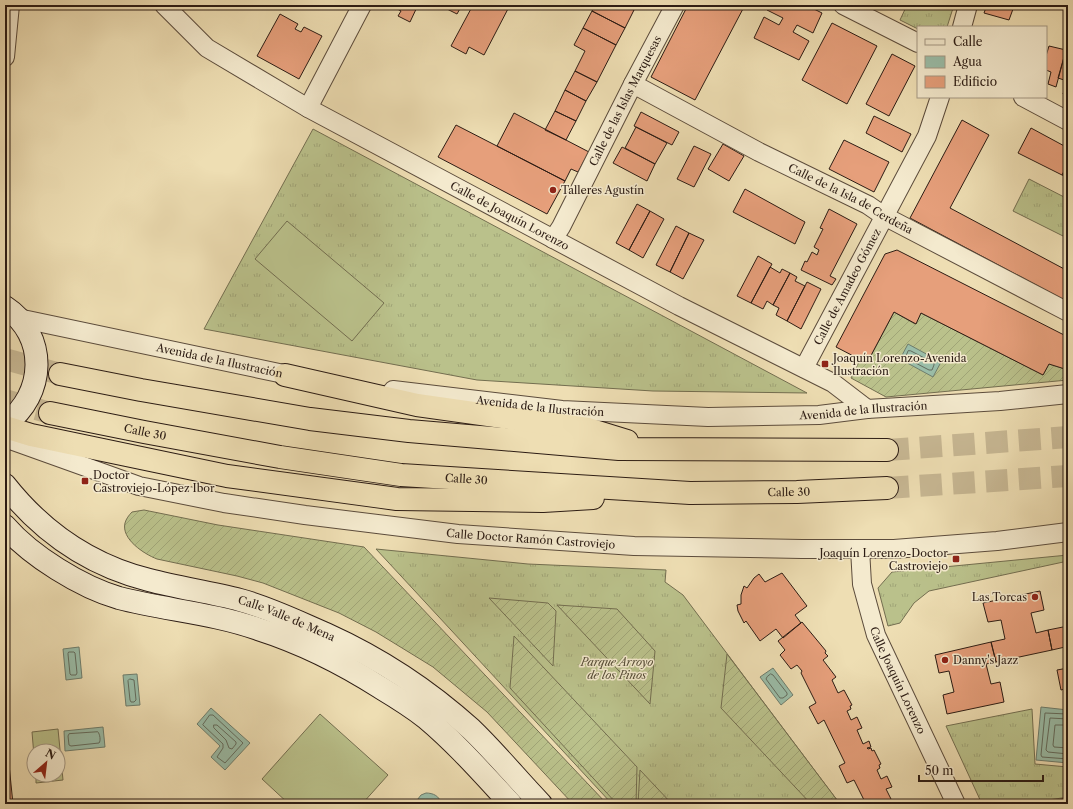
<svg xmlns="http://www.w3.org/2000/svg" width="1073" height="809" font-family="'Libre Caslon Text',serif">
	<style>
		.grass { fill: url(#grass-tufts); stroke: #736e50 }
		.garden { fill: url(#garden-furrows); stroke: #736e50 }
		.pitch { fill: #bac18b; stroke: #736e50 }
		.water { fill: #9abda8; stroke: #6e7d6d }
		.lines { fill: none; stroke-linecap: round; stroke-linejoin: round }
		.shore { stroke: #636c5e; stroke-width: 1 }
		.building { fill: #e69f7b; stroke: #2c1c14 }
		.motorway-tunnel { stroke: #c7b793; stroke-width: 22; stroke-dasharray: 22 11; stroke-linecap: butt }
		.minor-casing { stroke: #5c4c3c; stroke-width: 20 }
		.secondary-casing { stroke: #2c1c14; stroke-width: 24 }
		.motorway-casing { stroke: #2c1c14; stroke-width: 24 }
		.minor { stroke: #f4eace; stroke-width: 18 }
		.secondary { stroke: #f4eace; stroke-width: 22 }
		.motorway { stroke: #eedeb3; stroke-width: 22 }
		.poi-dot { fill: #8f2418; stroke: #f4eace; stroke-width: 1.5 }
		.labels { text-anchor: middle; stroke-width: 3; stroke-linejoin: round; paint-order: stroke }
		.street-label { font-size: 11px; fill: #2c1c14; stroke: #f4eace }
		.poi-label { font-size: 11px; fill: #2c1c14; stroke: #f4eace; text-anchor: start }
		.park-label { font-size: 11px; font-style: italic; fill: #574e38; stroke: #f4eace }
	</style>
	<defs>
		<pattern id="grass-tufts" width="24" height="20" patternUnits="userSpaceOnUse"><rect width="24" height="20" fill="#bac18b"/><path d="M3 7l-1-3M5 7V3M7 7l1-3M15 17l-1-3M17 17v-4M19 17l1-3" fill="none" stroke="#a0a577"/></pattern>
		<pattern id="garden-furrows" width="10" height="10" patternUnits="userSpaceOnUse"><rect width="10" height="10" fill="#bac18b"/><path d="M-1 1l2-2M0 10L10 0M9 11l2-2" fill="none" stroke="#a0a577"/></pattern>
	</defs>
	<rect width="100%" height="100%" fill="#eedeb3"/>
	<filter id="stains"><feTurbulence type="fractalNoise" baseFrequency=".005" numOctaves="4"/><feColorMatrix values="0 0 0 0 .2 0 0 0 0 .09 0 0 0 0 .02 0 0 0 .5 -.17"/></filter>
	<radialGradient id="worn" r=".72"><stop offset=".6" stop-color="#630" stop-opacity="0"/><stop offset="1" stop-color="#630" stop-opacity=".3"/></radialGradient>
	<path class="grass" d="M907 5H954L947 27H918V29L900 20Z
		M313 129 807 393 653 391 477 380 204 329Z
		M1029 179 1068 199V231L1065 237 1013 211Z
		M376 549 528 564 666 570 665 582 683 595 840 804H612Z
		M1068 555V561L929 591 914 603 900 623 888 626 878 588 892 572Z
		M1032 709 1035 764 1068 767V797L1023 804H982L946 726Z"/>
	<path class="garden" d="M894 312 915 324 921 313 1043 375 1049 364 1068 370V380L886 397 851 378 860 360 867 363Z
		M144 510 218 525 364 547 607 804H573L487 712 433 667 376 632 339 613 263 583 237 576 157 559C144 554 121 539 125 523 126 519 129 515 132 512Z
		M489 598 548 603 556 611 553 666Z
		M557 605 617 609 655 651 650 704Z
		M514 636 637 767 636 804H617L510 688Z
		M727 654 840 804H811L721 708Z
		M640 770 672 804H638Z"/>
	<path class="pitch" d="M287 221 384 303 352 341 255 259Z
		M320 714 388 775 362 804H289L262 779Z
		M58 729 63 780 36 783V775H58V751H34V756L32 732Z"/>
	<path class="water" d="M908 344 941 362 933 377 900 359Z
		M79 647 82 678 66 680 63 649Z
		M773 668 793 695 781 705 760 677Z
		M137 674 140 705 126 706 123 675Z
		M1041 707 1068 710V763L1036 760Z
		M211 708 250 743 225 770 211 757 220 746 197 724Z
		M103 727 105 747 65 751 64 731Z
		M426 793C433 793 440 796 441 804H414L421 795Z"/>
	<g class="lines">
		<path class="shore" d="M911 351 934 363V365L932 370H929L906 358V356L908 351Z
			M69 652H74L75 653 77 673 76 675H71L70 674 68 654Z
			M771 674 773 675 787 693V695L783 698H780L766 679 767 677Z
			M130 679 134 680 136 700 134 702H131L130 700 128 681Z
			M1068 714 1045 713 1041 755 1042 757 1068 759
			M210 715H213L243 743 225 763 217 757 223 748V744L203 725Z
			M1068 719 1050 718 1046 750 1048 752 1068 754
			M214 725H217L236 742V744L232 749 229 748 226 740 214 728Z
			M1068 725H1055L1053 745 1054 747 1068 748
			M98 732C100 734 101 741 99 743L71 746 69 745 68 736 69 734Z"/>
	</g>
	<path class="building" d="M390 5H418L410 22 398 16 401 11Z
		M439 5H462L457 14Z
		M473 5H510L484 55 469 47 466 54 451 46Z
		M595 5H624L634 10 625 28 592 11Z
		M688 5H745L695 100 651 77Z
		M770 5H806L822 13 813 33 797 25 793 32 809 41 799 60 754 38 764 17 779 25 783 18 767 10Z
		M987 5H1009L1008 8 1013 9 1009 20 984 13Z
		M592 11 625 28 616 45 583 28Z
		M280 14 298 24 295 29 301 32 304 27 322 36 299 79 257 56Z
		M832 23 877 46 847 104 802 80Z
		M583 28 616 45 597 82 575 71 585 51 574 45Z
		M1049 46 1066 50 1056 87 1048 84 1051 72 1046 70V56Z
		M1066 50 1068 51V95L1063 94 1067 81 1058 78Z
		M892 54 915 66 889 116 866 104Z
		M575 71 597 82 586 101 565 90Z
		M565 90 586 101 576 121 555 111Z
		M555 111 576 121 566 140 545 130Z
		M641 112 679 132 672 145 634 126Z
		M514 113 589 152 578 172 571 169 565 181 497 146Z
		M874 116 911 134 902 152 866 133Z
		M962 120 989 135 950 208 1068 271V302L910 218Z
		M456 125 565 181 547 214 438 157Z
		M636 127 667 143 655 164 625 148Z
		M1031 128 1068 148V164L1062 175 1018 153Z
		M844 140 889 162 874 192 829 169Z
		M723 144 744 156 729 181 708 169Z
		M694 146 711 154 694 187 677 179Z
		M622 147 655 164 647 181 613 163Z
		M1068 164V178L1062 175Z
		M745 189 805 222 795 244 733 212Z
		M637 204 650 211 629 250 616 243Z
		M829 209 857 224 830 276 836 279 832 285 801 270 805 261 807 262 812 252 817 255 819 250 814 247 823 229 820 228Z
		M650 211 664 219 643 258 629 250Z
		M676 226 689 233 670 272 656 265Z
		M689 233 704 240 683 279 670 272Z
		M897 250 1068 337V370L1049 364 1043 375 921 313 916 324 894 312 867 363 836 347 885 254Z
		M758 256 772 264 751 303 737 296Z
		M770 267 780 273 782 269 790 273 773 305 767 301 763 309 751 303Z
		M790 273 797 277 795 281 805 286 787 321 776 315 779 308 773 305Z
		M807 282 821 289 801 329 787 321Z
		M782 573 807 606 795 615 801 623 783 638 776 629 760 641 746 621 744 623 738 611 737 605 741 604V595L744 586 747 588 754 578 759 574 765 582Z
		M1040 591 1044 610 1031 613 1036 633 1048 630 1052 650 996 662 991 642 1005 639 1001 620 988 622 983 603Z
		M802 622 826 651 825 653 828 656 823 660 836 677 832 680 838 693 844 690 852 705 850 706 851 709 847 711 851 720 857 717 862 728 857 730 863 744 869 741 871 747 867 748 868 749 871 748 872 751 874 750 881 764 879 765 880 768 877 770 881 779 887 776 892 787 886 789 893 803 898 800 899 804H866L854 780 847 783 839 766 845 763 824 720 818 724 809 707 816 703 801 673 802 671 797 665 791 669 780 655 785 650 778 641Z
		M1068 626V659L1065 647 1052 650 1048 630Z
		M991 642 996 662 986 664 991 684 1000 682 1004 702 947 714 943 695 954 692 949 671 939 673 935 655Z
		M1068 668V688L1061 690 1057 670Z
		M5 725 13 804H5Z
		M1067 798 1068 804H1035Z"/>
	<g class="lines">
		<path class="motorway-tunnel" d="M5 359 60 374
			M5 400 50 413
			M887 450 1068 437
			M887 488 1068 476"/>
		<defs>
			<g id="minor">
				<path id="s1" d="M164 5 207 48 308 108 679 306 833 383 867 409"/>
				<path d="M843 5 918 43"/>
				<path d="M962 27 968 5"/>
				<path d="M5 57 10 5"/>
				<path id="s2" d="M633 84 759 152 868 205 884 216 1068 312"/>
				<path d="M1023 97 1068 121"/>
				<path d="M308 108 362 5"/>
				<path id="s3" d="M553 239 561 227 633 84 675 5"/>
				<path id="s4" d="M18 318 298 377"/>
				<path id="s5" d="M804 368 927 136 940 97"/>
				<path id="s6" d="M393 390 562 410 708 417 819 415 867 409 1000 401 1068 394"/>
				<path id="s7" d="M5 438 139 486 224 503 305 515 458 534 634 546 802 549H894L997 541 1068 532"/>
				<path id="s8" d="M860 549 862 584 876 635 956 804"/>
			</g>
			<g id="secondary">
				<path d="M5 307C48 335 46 395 5 424"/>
				<path id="s9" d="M5 485C43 533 89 565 149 580 179 588 210 592 240 600 270 608 298 622 326 634 379 658 428 690 471 729 495 752 518 780 541 804"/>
				<path d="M5 526C31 556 81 587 119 598 165 610 213 613 258 629 302 643 342 663 381 688 396 697 412 707 426 718 457 744 484 775 511 804"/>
			</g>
			<g id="motorway">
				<path d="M60 374 141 390 310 419 409 431 619 449 887 450"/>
				<path d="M285 375 417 405 588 429 627 441"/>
				<path id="s10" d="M50 413 144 432 280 457 401 475 690 493 797 492 887 488"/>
				<path d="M5 427 31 435 227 476 397 499 543 501 593 498"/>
			</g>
		</defs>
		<use href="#minor" class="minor-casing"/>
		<use href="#secondary" class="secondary-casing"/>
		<use href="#motorway" class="motorway-casing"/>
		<use href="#minor" class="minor"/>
		<use href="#secondary" class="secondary"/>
		<use href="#motorway" class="motorway"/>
	</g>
	<g class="poi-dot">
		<circle cx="553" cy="190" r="4"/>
		<rect x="821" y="360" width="8" height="8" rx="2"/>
		<rect x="81" y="477" width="8" height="8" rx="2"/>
		<rect x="952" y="555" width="8" height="8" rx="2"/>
		<circle cx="1035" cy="597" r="4"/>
		<circle cx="945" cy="660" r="4"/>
	</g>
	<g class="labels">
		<g class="street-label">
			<text dy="4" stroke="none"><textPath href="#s3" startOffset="156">Calle de las Islas Marquesas</textPath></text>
			<text dy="4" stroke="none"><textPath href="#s2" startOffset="246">Calle de la Isla de Cerdeña</textPath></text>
			<text dy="4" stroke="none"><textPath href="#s1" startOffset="407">Calle de Joaquín Lorenzo</textPath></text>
			<text dy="4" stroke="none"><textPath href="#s5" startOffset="92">Calle de Amadeo Gómez</textPath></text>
			<text dy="4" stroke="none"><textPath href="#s4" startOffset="206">Avenida de la Ilustración</textPath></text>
			<text dy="4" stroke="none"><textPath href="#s6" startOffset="148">Avenida de la Ilustración</textPath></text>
			<text dy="4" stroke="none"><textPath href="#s6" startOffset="472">Avenida de la Ilustración</textPath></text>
			<text dy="4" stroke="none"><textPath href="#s10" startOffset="97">Calle 30</textPath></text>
			<text dy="4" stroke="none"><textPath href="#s10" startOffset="422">Calle 30</textPath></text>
			<text dy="4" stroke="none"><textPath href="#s10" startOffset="745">Calle 30</textPath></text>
			<text dy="4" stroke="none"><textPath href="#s7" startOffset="538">Calle Doctor Ramón Castroviejo</textPath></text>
			<text dy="4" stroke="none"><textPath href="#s9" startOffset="319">Calle Valle de Mena</textPath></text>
			<text dy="4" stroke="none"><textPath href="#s8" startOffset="138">Calle Joaquín Lorenzo</textPath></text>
		</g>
		<g class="poi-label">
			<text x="561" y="194">Talleres Agustín</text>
			<text x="833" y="362">Joaquín Lorenzo-Avenida<tspan x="833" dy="13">Ilustración</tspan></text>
			<text x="93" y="479">Doctor<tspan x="93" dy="13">Castroviejo-López Ibor</tspan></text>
			<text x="948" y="557" text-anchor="end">Joaquín Lorenzo-Doctor<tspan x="948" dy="13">Castroviejo</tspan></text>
			<text x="1027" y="601" text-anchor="end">Las Torcas</text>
			<text x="953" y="664">Danny's Jazz</text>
		</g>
		<g class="park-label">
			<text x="617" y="666">Parque Arroyo<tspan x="617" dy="13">de los Pinos</tspan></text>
		</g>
	</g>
	<rect width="1073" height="809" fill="none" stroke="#eedeb3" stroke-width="20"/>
	<rect x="6" y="6" width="1061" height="797" fill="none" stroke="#2c1c14" stroke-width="2"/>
	<rect x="10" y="10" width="1053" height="789" fill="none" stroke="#2c1c14"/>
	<rect x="917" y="26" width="130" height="72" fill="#f4eace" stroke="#a49884"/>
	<rect x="925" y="39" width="20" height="6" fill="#f4eace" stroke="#a49884"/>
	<text x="953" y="46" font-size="12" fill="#2c1c14">Calle</text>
	<rect x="925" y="56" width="20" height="12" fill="#9abda8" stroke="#a49884"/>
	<text x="953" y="66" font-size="12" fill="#2c1c14">Agua</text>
	<rect x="925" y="76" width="20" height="12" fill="#e69f7b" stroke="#a49884"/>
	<text x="953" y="86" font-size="12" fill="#2c1c14">Edificio</text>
	<g transform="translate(46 763) rotate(28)"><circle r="19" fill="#f4eace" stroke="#a49884"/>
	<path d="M0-3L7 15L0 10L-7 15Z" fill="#8f2418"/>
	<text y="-6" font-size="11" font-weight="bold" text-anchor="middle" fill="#2c1c14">N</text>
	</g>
	<path d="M919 775v6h124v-6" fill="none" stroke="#2c1c14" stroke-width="2"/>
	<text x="925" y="775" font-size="12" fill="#2c1c14" stroke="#f4eace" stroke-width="3" paint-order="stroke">50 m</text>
	<rect width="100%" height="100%" filter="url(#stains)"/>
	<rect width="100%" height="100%" fill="url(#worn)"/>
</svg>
